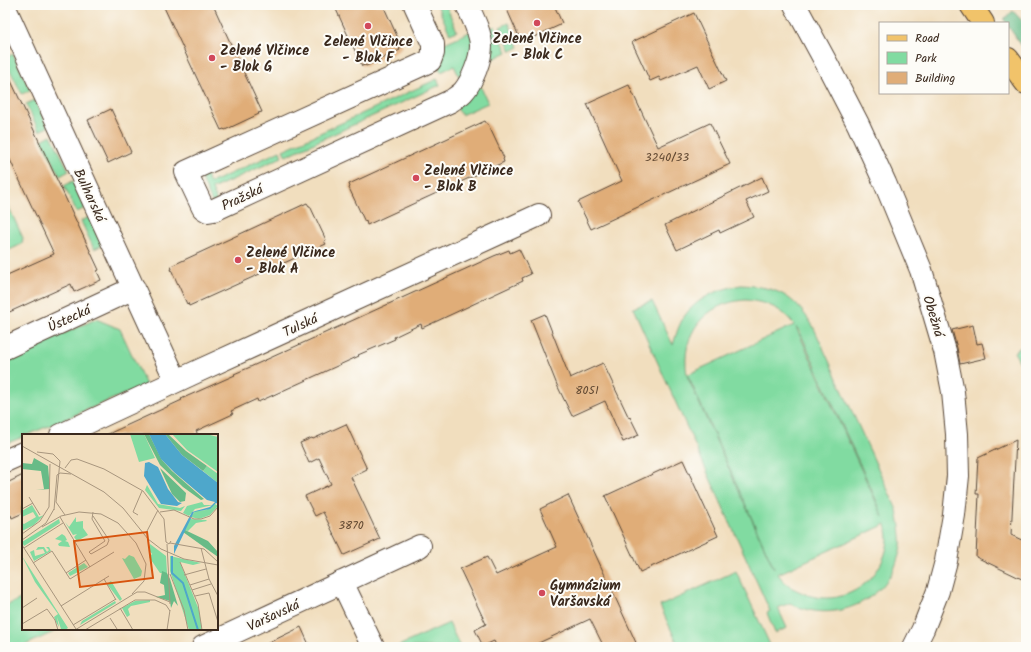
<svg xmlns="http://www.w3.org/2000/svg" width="1031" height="652" font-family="Kalam,sans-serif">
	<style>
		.green { fill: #81dba1; stroke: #5e8260; fill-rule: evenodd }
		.forest { fill: #68bb87; stroke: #527252 }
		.building { fill: #e0ad78 }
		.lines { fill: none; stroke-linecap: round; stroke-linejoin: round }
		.street-casing { stroke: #564536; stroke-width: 24 }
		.primary-casing { stroke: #564536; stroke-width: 24 }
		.street { stroke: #fff; stroke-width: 22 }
		.primary { stroke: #f1c36a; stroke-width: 22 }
		.poi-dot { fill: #d1495b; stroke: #fdfcf7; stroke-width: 1.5 }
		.labels { text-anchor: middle; stroke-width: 4; stroke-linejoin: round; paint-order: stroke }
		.number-label { font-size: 12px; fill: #644b34 }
		.poi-label { font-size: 14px; font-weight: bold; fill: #3b2a1e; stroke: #fdfcf7; text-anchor: start }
		.street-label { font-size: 14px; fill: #3b2a1e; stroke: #fdfcf7 }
		.inset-river { fill: none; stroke: #4ea7cb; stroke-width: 2 }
		.inset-road { fill: none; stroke: #a8967e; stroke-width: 1 }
		.view { fill: #d7540e; fill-opacity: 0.15; stroke: #d7540e; stroke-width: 2 }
		.inset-edge { fill: none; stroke: #3b2a1e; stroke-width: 2 }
	</style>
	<rect width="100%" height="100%" fill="#fdfcf7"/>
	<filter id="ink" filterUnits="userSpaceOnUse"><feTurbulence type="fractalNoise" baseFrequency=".025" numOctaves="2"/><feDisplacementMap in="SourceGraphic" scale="8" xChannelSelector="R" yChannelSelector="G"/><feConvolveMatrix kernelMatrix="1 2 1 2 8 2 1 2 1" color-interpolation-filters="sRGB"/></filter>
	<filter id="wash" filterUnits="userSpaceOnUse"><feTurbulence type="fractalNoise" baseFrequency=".012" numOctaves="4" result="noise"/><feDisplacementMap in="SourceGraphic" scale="16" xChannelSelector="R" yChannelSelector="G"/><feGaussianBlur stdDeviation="0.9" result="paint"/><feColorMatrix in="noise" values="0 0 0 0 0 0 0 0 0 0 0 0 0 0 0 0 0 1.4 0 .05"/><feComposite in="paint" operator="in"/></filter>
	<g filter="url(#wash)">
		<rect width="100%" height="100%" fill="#f1debe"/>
		<path class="green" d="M437 5H446L457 31 450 34Z
			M509 23 519 47 511 51 500 27Z
			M495 26 507 52 489 61 480 85 488 103 461 115 457 108 487 30Z
			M472 31 474 47 461 80 454 66 441 72 437 64 440 45Z
			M13 54 30 90 22 94 5 60V58Z
			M437 79 440 85 286 156 283 150Z
			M35 100 48 127 39 131 26 104Z
			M51 135 69 171 60 176 42 140Z
			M280 151 282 157 212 189 217 202H212L201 178V174L204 170 210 183Z
			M73 181 85 208 77 212 64 186Z
			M5 199 23 238 22 243 18 246 5 252Z
			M89 217 103 245 94 249 81 221Z
			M741 285C778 287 793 295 813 326L897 510C899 522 902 534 901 547 900 553 897 561 895 567 879 602 838 620 801 608 797 607 794 605 790 603L778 608 787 628 775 633 767 613 770 611 633 308 652 301 673 345C676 335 679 323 686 314 700 296 720 289 741 285ZM746 300C765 302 783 308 794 325L687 375C680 334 705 302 746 300ZM796 327 799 330 877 502 883 517ZM687 376H688L774 568 771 562ZM886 524C887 529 888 535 888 540 884 580 844 609 805 594 799 591 791 588 786 584 783 581 781 577 778 574Z
			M96 319 120 329 146 385 27 435H23V437L5 444V360Z
			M1026 343V373L1014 352Z
			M736 571 771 647H679L660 606Z
			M23 598V629H60L21 647H11L5 635V606Z
			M449 623 460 647H396Z"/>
		<path class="forest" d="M1013 11 1026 25V52L1008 26V23H1006L1004 19Z"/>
		<g id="blocks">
			<path class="building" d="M163 5H213L262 112 258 113 259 114 225 130 224 129 221 130Z
				M334 5H383L402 47 399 49 400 50 366 66 365 65 362 66Z
				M505 5H554L562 23 559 24 560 25 525 41V40L521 41Z
				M694 13 726 81 709 89 698 65 661 81 659 77 650 81 632 42Z
				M5 68 99 270 97 271 101 280 74 292 71 284 5 314V276L54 254 5 149Z
				M629 85 658 147 710 123 730 164 591 229 578 202 622 181 587 104Z
				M111 109 131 152 108 163 88 120Z
				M485 121 487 124H488L504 158 503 159 504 162 367 225 366 221 365 222 349 188 350 187 349 184Z
				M762 177 768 191 746 201 754 217 720 233 719 230 677 250 665 225Z
				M307 203 309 206H310L326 240 324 241 326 244 189 306 188 303 187 304 171 269H172L171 266Z
				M519 249 531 274 522 278 523 281 422 328 421 324 394 337 395 339 358 355 359 356 258 402 257 399 231 411 233 414 196 431 198 435H106L182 400 181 399 235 375 234 374 248 368 494 256 509 250 510 253Z
				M545 314 570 378 603 363 629 418 630 417 639 435 623 442 605 401 572 416 557 385 531 320Z
				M973 325 977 344 982 343 986 358 960 364 957 348 952 330Z
				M346 424 367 469 351 477 380 539 344 555 323 512 315 516 305 496 331 484 319 458 309 463 300 443 312 438 313 439Z
				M1016 440 1011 535 1026 542V581L976 557 979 494H976L978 458Z
				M683 460 718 536 640 572 605 496Z
				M23 475V513L12 518 11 515 5 518V484Z
				M568 495 638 647H604L590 619 530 647H497L494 641 483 646 475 630 486 624 460 569 487 557 496 575 557 547 540 509Z
				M301 627 310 647H260Z"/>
		</g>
	</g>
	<g filter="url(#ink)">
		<use href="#blocks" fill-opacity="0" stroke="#564536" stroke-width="1"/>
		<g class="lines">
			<defs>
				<path id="street" d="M415 5 433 44V53L430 61 186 172 203 208 208 211 214 210 451 101C455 98 460 95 463 92 472 82 481 59 481 46 481 33 472 16 467 5
					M795 5 828 66 858 124 885 183 921 270 945 351 953 392 957 434 958 476 954 515 946 561 938 591 923 629 914 647
					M5 8 176 381
					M5 348 134 288
					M61 435 196 372 539 215
					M5 461 23 453
					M342 582 373 647
					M203 647 420 546"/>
				<path id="primary" d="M971 5 983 23
					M1008 59 1026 83"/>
			</defs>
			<use href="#street" class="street-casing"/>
			<use href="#primary" class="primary-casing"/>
			<use href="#street" class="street"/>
			<use href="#primary" class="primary"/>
		</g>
	</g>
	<g class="poi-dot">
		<circle cx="537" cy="23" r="4"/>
		<circle cx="368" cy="26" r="4"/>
		<circle cx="212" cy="58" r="4"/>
		<circle cx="416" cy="178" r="4"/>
		<circle cx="238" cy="260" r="4"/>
		<circle cx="542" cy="593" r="4"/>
	</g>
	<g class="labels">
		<g class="number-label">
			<text x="667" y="161">3240/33</text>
			<text x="587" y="394">8051</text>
			<text x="351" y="529">3870</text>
		</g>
		<g class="poi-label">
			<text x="537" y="43" text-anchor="middle">Zelené Vlčince<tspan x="537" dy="16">- Blok C</tspan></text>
			<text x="368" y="46" text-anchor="middle">Zelené Vlčince<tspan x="368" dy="16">- Blok F</tspan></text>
			<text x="220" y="55">Zelené Vlčince<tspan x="220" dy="16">- Blok G</tspan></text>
			<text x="424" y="175">Zelené Vlčince<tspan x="424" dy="16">- Blok B</tspan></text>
			<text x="246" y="257">Zelené Vlčince<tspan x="246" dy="16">- Blok A</tspan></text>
			<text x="550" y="590">Gymnázium<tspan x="550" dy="16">Varšavská</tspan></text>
		</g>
		<g class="street-label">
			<text transform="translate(90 195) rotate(65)" y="5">Bulharská</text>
			<text transform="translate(242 197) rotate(-25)" y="5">Pražská</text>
			<text transform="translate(934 316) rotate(73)" y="5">Obežná</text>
			<text transform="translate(69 318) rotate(-25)" y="5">Ústecká</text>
			<text transform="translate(300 325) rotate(-25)" y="5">Tulská</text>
			<text transform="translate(273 615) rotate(-25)" y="5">Varšavská</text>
		</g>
	</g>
	<g transform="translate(22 434)">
		<rect width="196" height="196" fill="#f1debe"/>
		<path d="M108 0H122L133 24 117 28ZM150 0H184L196 3V38L165 16ZM185 32 196 40V49L181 37ZM125 51 136 70 158 74 163 72 159 77 137 74 123 56ZM180 68 182 71H191L173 75 167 82 161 79 165 72ZM193 70 196 72 188 81 177 85 169 83 173 77 184 76ZM10 71 17 83 22 81 12 91 0 97V89L2 90 14 83 11 78 0 83V77ZM54 83V88L61 87V94L66 101 55 107 52 103 55 100 51 101 56 98 51 101 43 88 47 93ZM37 85 38 89 2 112 0 108ZM168 85 184 86 185 87 174 89 166 97 162 96ZM40 100 43 102 45 106 43 107 46 108 48 113 37 112 36 110 40 107 33 105ZM128 110 144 122 145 139H138L127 123 130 120 127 116ZM16 113H22L25 118 27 116 24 113H27L29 117 12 127 8 118 12 116 13 122 23 119 21 115 14 116ZM107 121 112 123 120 137 119 142 112 145 100 124 103 125ZM0 122 46 194 43 196 39 195 35 183 37 193 34 188 32 183 36 180 13 148ZM148 122 179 129 171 131 158 128 177 176 180 196H167L148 137ZM62 129 66 133 48 142 46 139ZM89 147 100 165 98 167 85 150ZM128 166V168L109 172 106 175 108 181 105 183 100 174 113 167ZM93 167 94 169 58 191 60 187Z" fill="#81dba1"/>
		<path d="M122 0H127L140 26 150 37 182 65 179 66 161 53 138 31ZM143 0H146L164 17 185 32 181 37 160 21ZM12 24 26 32 28 55 14 56 22 55 19 37 0 35V29L10 30ZM138 34 164 59 163 67 158 68 150 60ZM163 96 186 107 196 118V123L161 98ZM140 137 145 139 148 145 156 172 152 167 149 174 148 167 134 163 143 161 142 151 138 149Z" fill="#68bb87"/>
		<path d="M127 0H143L160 21 196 49V70L194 69 188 75 172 78 152 120V112L170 78 188 73 193 68 185 66 153 39 139 25ZM127 28 136 33 146 55 156 68 160 69 155 72 139 70 122 42 123 29Z" fill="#4ea7cb"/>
		<path class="inset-river" d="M150 122V139L161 149 176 196"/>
		<path class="inset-road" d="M0 12 82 58 101 74 126 105 139 115 162 125 196 131M15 18 31 20 38 27 34 68M43 34 49 26 55 25 82 35 121 57 142 85 144 108 147 110 149 107M7 63 18 81M34 68 43 81M0 75 11 69M32 76 35 41 38 39 49 40M138 78 152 76 172 85H179L188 82 196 73M116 81 111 78 120 57M71 82 87 106 85 111 69 120 67 118 83 107 70 85 71 78M38 83 68 133M20 93 39 82 57 78 79 80 96 89 114 109 124 130 122 147 110 160M124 99 136 76M0 100 18 87 27 73 28 30M0 106 24 89 32 75M148 109 182 115 196 128M145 110 148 170M0 111 54 195M2 114 41 89M179 114 187 145 196 162M158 128 176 170 180 196M11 129 30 117 48 145 92 118M44 139 64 126M148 140 162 176 166 196M162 141 184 135M82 145 94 166M168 151 187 145M170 156 189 150M173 162 187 159 196 188M39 172 87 142M0 174 15 164M98 174 111 196M88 184 95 195M0 190 25 175 33 186 36 196M51 191 94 165M53 196 115 158H123L148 168M63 196 113 166H133L144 171 148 177M145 196 148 176"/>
		<path class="view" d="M125 98 131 144 58 153 52 107Z"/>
		<rect width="196" height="196" class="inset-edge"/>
	</g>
	<rect width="1031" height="652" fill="none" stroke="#fdfcf7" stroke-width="20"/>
	<rect x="879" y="22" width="130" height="72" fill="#fdfcf7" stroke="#afa8a0"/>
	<rect x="887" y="35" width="20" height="6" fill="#f1c36a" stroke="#afa8a0"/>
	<text x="915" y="42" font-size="12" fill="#3b2a1e">Road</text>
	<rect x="887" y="52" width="20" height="12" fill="#81dba1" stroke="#afa8a0"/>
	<text x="915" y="62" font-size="12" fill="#3b2a1e">Park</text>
	<rect x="887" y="72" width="20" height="12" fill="#e0ad78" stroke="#afa8a0"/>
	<text x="915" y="82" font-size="12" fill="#3b2a1e">Building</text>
</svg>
